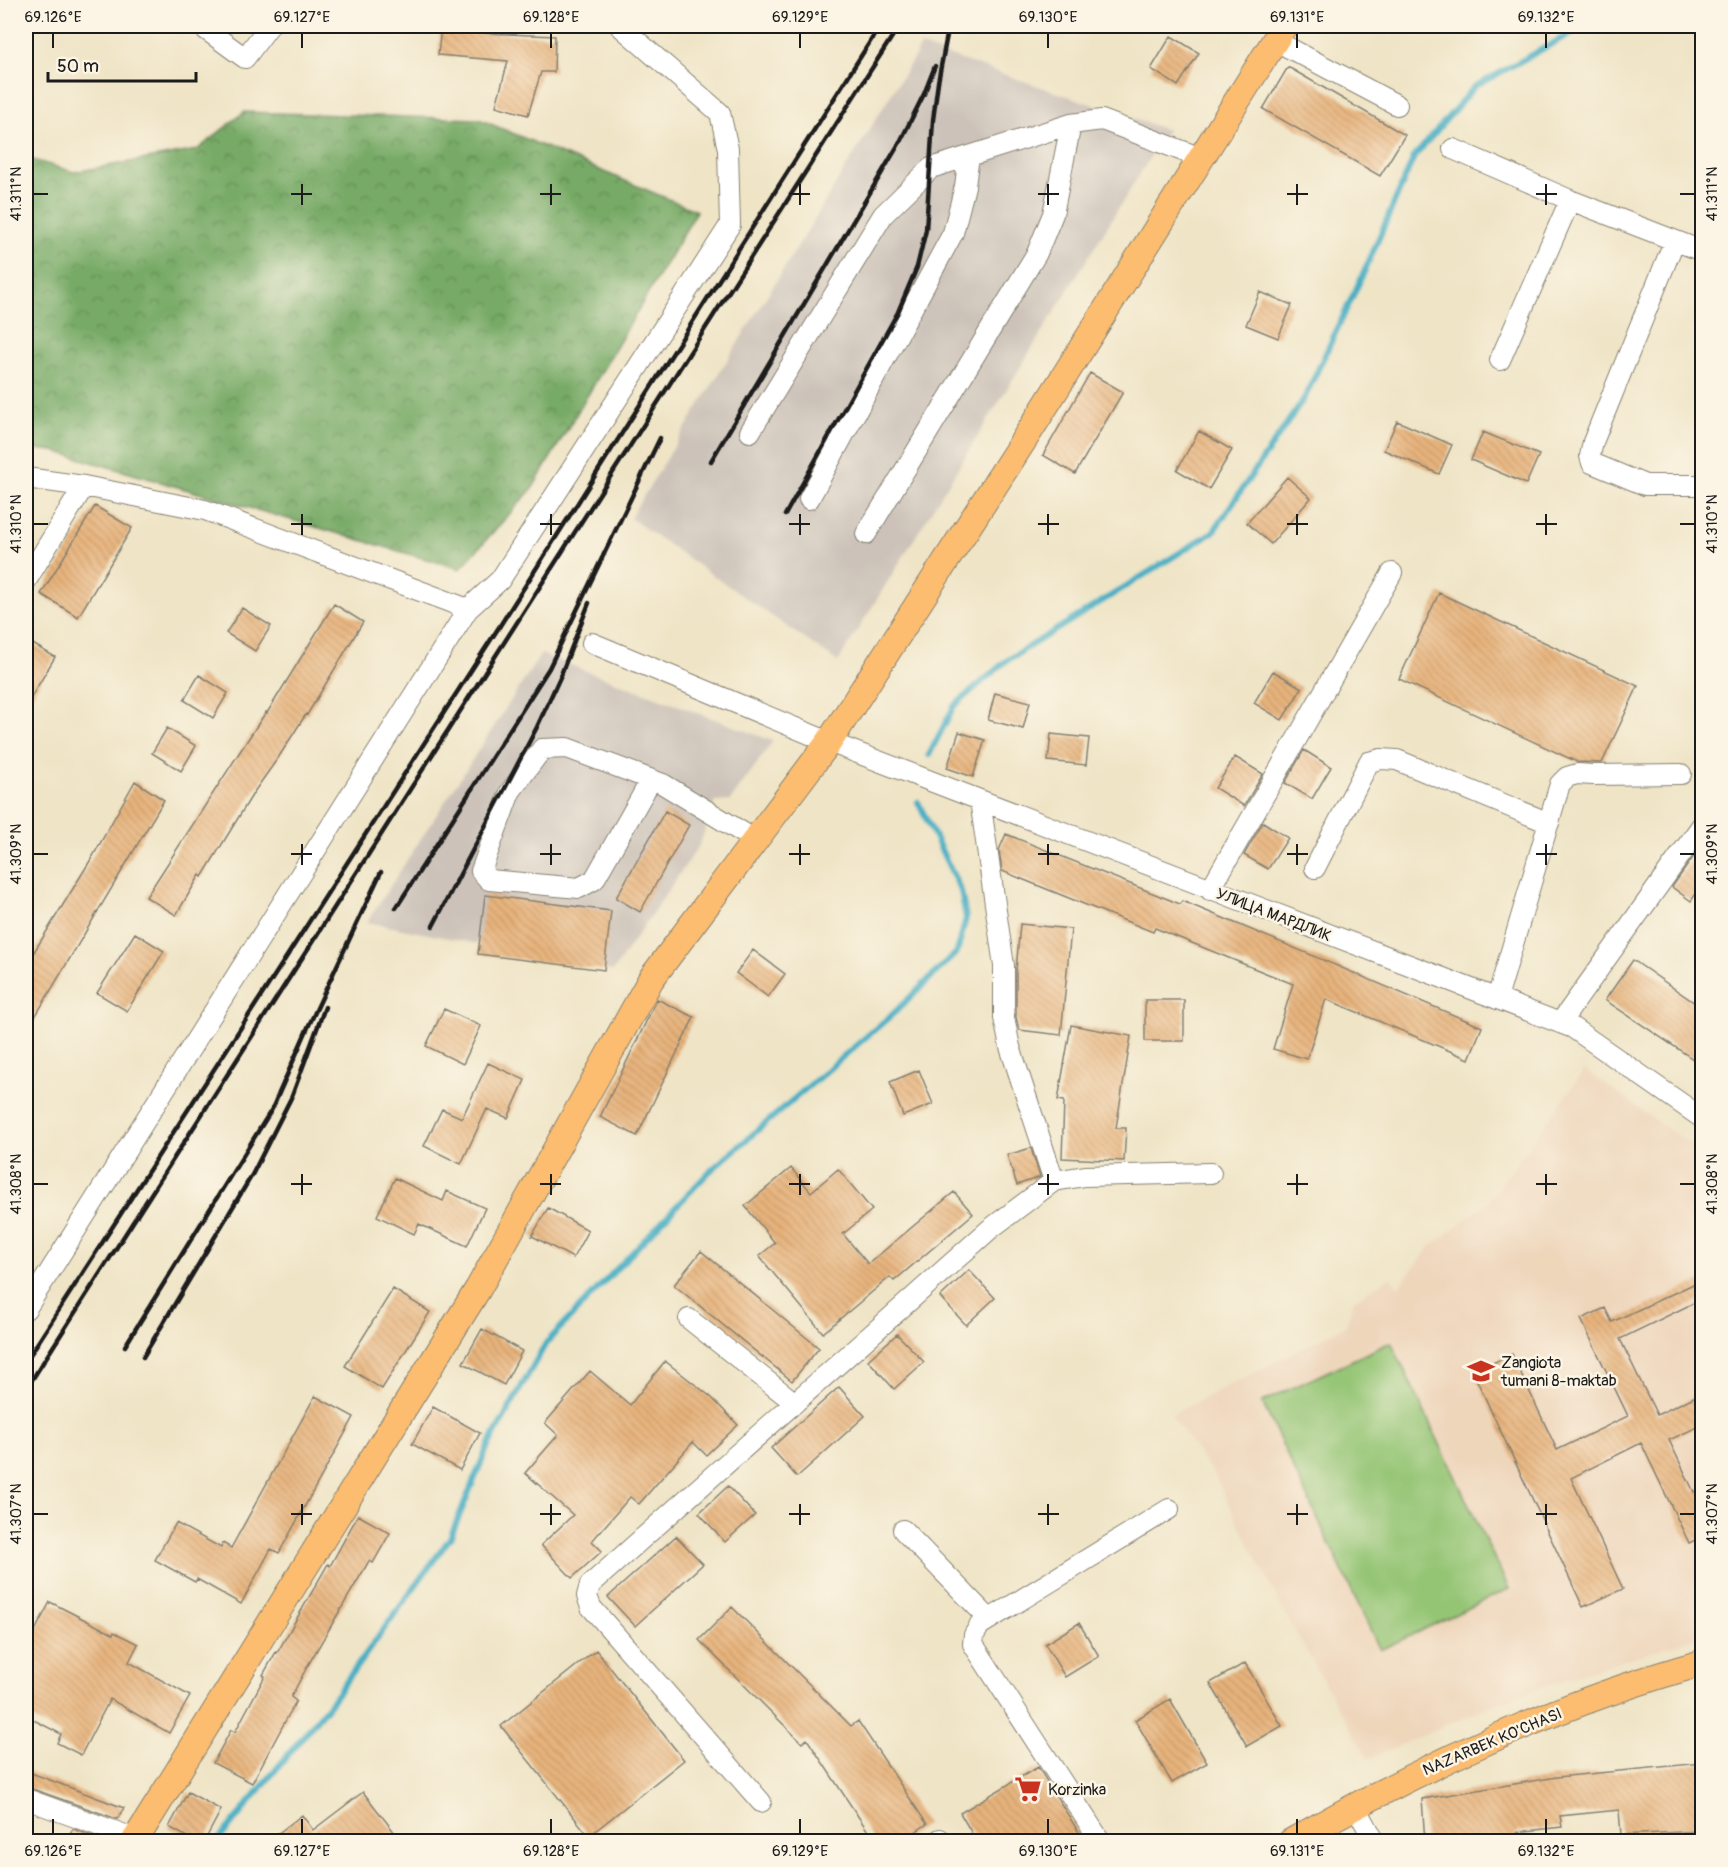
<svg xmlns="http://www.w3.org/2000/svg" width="1728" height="1867" font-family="Pangolin,sans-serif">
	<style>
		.built { fill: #eed6bb }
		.industrial { fill: #ccc2b9 }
		.grass { fill: #94c575; stroke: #587048; stroke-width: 1.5 }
		.forest { fill: url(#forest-crowns); stroke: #4a6341; stroke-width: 1.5 }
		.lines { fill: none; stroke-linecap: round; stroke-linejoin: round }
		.stream { stroke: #46afc4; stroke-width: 6 }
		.building { fill: url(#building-back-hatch) }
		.minor-casing { stroke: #868071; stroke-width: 22 }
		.major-casing { stroke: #868071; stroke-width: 28 }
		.minor { stroke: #fff; stroke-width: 20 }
		.major { stroke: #fcbd6f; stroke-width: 26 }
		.rail { stroke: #1c1c1c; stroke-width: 4.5 }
		.ticks { fill: none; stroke: #1c1c1c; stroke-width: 2 }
		.labels { text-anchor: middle; stroke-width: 5; stroke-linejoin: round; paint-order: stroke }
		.street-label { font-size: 16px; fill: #1c1c1c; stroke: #fcf5e5 }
		.poi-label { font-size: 16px; fill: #1c1c1c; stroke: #fcf5e5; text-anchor: start }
		.neatline { fill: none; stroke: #1c1c1c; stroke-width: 2 }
		.ticks-label { font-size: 15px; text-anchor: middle; fill: #1c1c1c }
	</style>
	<defs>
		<pattern id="forest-crowns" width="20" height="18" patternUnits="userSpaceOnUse" patternTransform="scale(1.5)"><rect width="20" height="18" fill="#7a6"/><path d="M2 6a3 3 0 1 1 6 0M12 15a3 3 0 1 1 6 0" fill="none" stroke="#618a53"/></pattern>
		<pattern id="building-back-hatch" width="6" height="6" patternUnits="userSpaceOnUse" patternTransform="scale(1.5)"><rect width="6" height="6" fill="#e7b37b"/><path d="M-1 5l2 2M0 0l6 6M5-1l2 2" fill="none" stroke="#c6996a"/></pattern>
	</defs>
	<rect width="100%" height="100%" fill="#fcf5e5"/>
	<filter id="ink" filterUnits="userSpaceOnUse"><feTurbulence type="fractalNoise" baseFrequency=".0167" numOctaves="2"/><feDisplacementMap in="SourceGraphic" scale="12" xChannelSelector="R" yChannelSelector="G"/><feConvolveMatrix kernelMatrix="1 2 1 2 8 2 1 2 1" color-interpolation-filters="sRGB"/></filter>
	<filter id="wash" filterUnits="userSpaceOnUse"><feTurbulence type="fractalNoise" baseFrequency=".008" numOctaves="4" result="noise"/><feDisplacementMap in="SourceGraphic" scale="24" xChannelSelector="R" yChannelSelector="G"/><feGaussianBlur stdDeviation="1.35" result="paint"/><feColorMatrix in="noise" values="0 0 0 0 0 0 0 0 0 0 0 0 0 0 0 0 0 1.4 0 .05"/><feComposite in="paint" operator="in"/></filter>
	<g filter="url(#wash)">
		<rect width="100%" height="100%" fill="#efe4c6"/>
		<path class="built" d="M1585 1070 1702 1153V1636L1589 1671 1491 1706 1368 1759 1285 1614 1214 1475 1171 1415 1346 1326 1354 1300 1390 1277 1398 1287 1431 1246 1487 1203Z"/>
		<path class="industrial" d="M921 46 1167 130 838 662 630 518Z
			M541 654 773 741 730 801 715 802 700 844 613 971 367 922Z"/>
		<path class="grass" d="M1391 1342 1509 1589 1380 1650 1262 1402Z"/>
		<path class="forest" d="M244 112 479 119 697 211 532 489 460 569 54 451 26 448V158L74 172 197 150Z"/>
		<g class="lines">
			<path class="stream" d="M929 755 954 706 1006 661 1213 532 1305 397 1365 270 1414 157 1474 87 1584 26
				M217 1842 331 1702 450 1538 488 1446 546 1343 709 1172 895 1012 957 952 966 918 961 891 918 802"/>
		</g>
		<g id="blocks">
			<path class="building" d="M441 26H484V33L555 36 554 72H541L528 115 496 106 508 61 438 55Z
				M1171 36 1199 53 1178 86 1151 69Z
				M1288 67 1405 135 1380 176 1263 109Z
				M1260 292 1292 305 1278 338 1246 325Z
				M1090 373 1123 392 1075 474 1043 455Z
				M1397 421 1452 445 1439 474 1384 450Z
				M1199 431 1232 450 1209 489 1177 470Z
				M1483 432 1539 455 1526 484 1471 460Z
				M1287 477 1311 498 1271 544 1247 523Z
				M95 506 132 528 78 617 41 594Z
				M1439 593 1638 686 1602 763 1577 762 1399 679Z
				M334 604 363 622 307 715 306 714 280 755 254 792 202 877 200 875 176 915 146 897 241 750 266 712 267 713Z
				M242 608 271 626 255 651 226 633Z
				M26 640 55 657 26 706Z
				M1273 671 1302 688 1282 720 1254 703Z
				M199 675 228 693 213 718 184 700Z
				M995 693 1030 702 1023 729 988 720Z
				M167 728 196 746 181 771 152 753Z
				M959 732 985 740 973 777 947 768Z
				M1051 734 1089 738 1086 765 1048 761Z
				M1304 750 1331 767 1312 799 1285 783Z
				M1235 757 1263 774 1244 806 1215 788Z
				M135 781 164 800 26 1032V965L93 856Z
				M665 811 689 825 640 912 616 898Z
				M1263 822 1288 838 1268 869 1244 855Z
				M1006 834 1180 904 1182 901 1235 923 1482 1027 1469 1059 1326 999 1307 1059 1273 1049 1293 984 1155 928 1153 932 1002 871 999 850Z
				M1702 845V885L1691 901 1672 887Z
				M485 895 611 911 604 970 478 954Z
				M1020 924 1071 929 1061 1035 1019 1030 1016 1017V971Z
				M135 933 164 951 127 1011 97 993Z
				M753 950 785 974 768 997 736 973Z
				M1633 960 1702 1008V1065L1605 1000Z
				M657 999 694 1017 637 1136 600 1117Z
				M1145 1000H1184V1041H1145Z
				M444 1009 481 1026 463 1064 426 1046Z
				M1071 1025 1131 1036 1116 1128H1126L1124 1161 1062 1158 1064 1101 1058 1100Z
				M488 1063 525 1080 508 1118 487 1109 461 1164 424 1146 442 1109 462 1118Z
				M919 1070 933 1104 903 1116 890 1082Z
				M1031 1148 1040 1177 1017 1185 1007 1155Z
				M791 1168 811 1192 838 1169 872 1210 843 1234 868 1264 954 1192 973 1214 894 1281 890 1277 823 1333 759 1256 775 1243 745 1206Z
				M395 1178 443 1201 447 1191 485 1208 467 1246 419 1224 414 1234 377 1216Z
				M548 1208 588 1230 573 1258 532 1236Z
				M701 1251 819 1348 792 1381 674 1285Z
				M969 1270 995 1298 966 1325 940 1297Z
				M1702 1280V1299L1620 1339 1657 1415 1702 1393V1425L1669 1440 1694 1492 1702 1488V1537L1689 1543 1641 1443 1571 1478 1623 1589 1583 1607 1473 1372 1512 1354 1557 1450 1628 1416 1581 1319 1605 1308 1612 1322Z
				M393 1289 430 1312 382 1389 345 1366Z
				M482 1329 522 1351 504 1385 463 1363Z
				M897 1334 924 1362 894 1389 868 1360Z
				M665 1361 711 1397 738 1425 706 1455 693 1442 639 1504 630 1497 592 1541 602 1551 572 1578 541 1545 573 1515 525 1473 558 1435 545 1423 590 1371 630 1405Z
				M839 1387 865 1416 797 1477 771 1448Z
				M315 1396 354 1417 279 1553 271 1549 241 1604 197 1579 195 1582 155 1560 176 1523 221 1548 223 1543 231 1548Z
				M433 1407 480 1433 460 1470 412 1444Z
				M728 1486 755 1515 725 1542 699 1513Z
				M358 1515 390 1533 373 1563 369 1561 308 1665 291 1697 296 1701 252 1783 213 1763 231 1730 235 1732 265 1676 263 1675 276 1652 277 1653 328 1564 330 1566Z
				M676 1536 703 1564 635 1626 608 1597Z
				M50 1602 113 1634 114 1632 138 1644 129 1662 190 1696 169 1733 110 1699 81 1755 57 1743 61 1734 26 1716V1648Z
				M732 1607 851 1726 858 1721 927 1824 900 1842H875L807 1739 802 1743 699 1640Z
				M1079 1623 1099 1656 1065 1677 1045 1644Z
				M596 1650 684 1760 589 1836 501 1726Z
				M1245 1663 1282 1726 1247 1746 1210 1683Z
				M1170 1699 1207 1763 1172 1783 1135 1720Z
				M1702 1763V1831L1621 1835 1619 1810 1560 1816 1562 1827 1517 1832 1518 1842H1425L1422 1799 1557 1777Z
				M1038 1767 1085 1842H977L960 1813Z
				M26 1771 124 1808 117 1819 27 1787H26Z
				M188 1792 221 1810 204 1842H196L169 1827Z
				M363 1792 402 1842H267L302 1815 313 1830Z
				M73 1829 103 1840 102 1842H64Z"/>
		</g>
	</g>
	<g filter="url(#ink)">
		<use href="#blocks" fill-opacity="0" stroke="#868071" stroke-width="1.5"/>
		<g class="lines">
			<defs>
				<path id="minor" d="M201 26 245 58 269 26
					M1274 40 1397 105
					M1453 149 1570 200 1702 251
					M1674 242 1593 442 1590 456 1592 463 1645 485H1702
					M1500 360 1570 200
					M750 432 883 215 931 168 1071 124 1102 120 1201 158
					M26 478 84 486 205 510 468 609
					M809 499 953 233 965 186 969 156
					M866 534 1037 253 1053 214 1071 124
					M26 581 84 486
					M592 643 829 742 1573 1028 1702 1118
					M651 780 594 880 579 888 489 880 481 871 510 792 542 749 567 748 663 784 755 840
					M980 800 1004 966V1018L1010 1047 1054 1181
					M1315 868 1369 762 1381 759 1397 760 1549 823
					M1210 890 1392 573
					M1497 999 1560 784 1567 777 1577 774 1593 775 1681 774
					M1560 1023 1702 825
					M26 1309 468 609 500 580 730 225 728 149 720 113 620 26
					M689 1319 795 1403
					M903 1530 989 1619
					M26 1799 136 1839
					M761 1802 591 1607 587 1596 590 1585 990 1229 1054 1181 1085 1176 1211 1173
					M1355 1805 1375 1842
					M940 1839 941 1842
					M1101 1842 973 1644 974 1635 980 1625 1169 1509"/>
				<path id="major" d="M134 1842 478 1289 651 979 829 742 1031 429 1284 26
					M1291 1842C1421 1767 1558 1703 1702 1663"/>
			</defs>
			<use href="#minor" class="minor-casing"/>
			<use href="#major" class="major-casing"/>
			<use href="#minor" class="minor"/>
			<use href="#major" class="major"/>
			<path class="rail" d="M711 461 900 142 924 94 935 66
				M785 515 898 312 917 267 926 230 933 120 938 82 947 35 951 26
				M396 908 549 668 660 438
				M433 926 537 727 560 677 589 603
				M125 1346 272 1109 309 1025 381 872
				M143 1357 252 1175 292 1096 325 1007
				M26 1361 501 624 880 26
				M26 1389 899 26"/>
		</g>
	</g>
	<path class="ticks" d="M53 33V48M302 33V48M551 33V48M800 33V48M1048 33V48M1297 33V48M1546 33V48M302 184V205M551 184V205M800 184V205M1048 184V205M1297 184V205M1546 184V205M33 194H48M291 194H312M540 194H561M789 194H810M1038 194H1059M1287 194H1308M1536 194H1557M1680 194H1695M302 514V535M551 514V535M800 514V535M1048 514V535M1297 514V535M1546 514V535M33 524H48M291 524H312M540 524H561M789 524H810M1038 524H1059M1287 524H1308M1536 524H1557M1680 524H1695M302 844V865M551 844V865M800 844V865M1048 844V865M1297 844V865M1546 844V865M33 854H48M291 854H312M540 854H561M789 854H810M1038 854H1059M1287 854H1308M1536 854H1557M1680 854H1695M302 1174V1195M551 1174V1195M800 1174V1195M1048 1174V1195M1297 1174V1195M1546 1174V1195M33 1184H48M291 1184H312M540 1184H561M789 1184H810M1038 1184H1059M1287 1184H1308M1536 1184H1557M1680 1184H1695M302 1504V1525M551 1504V1525M800 1504V1525M1048 1504V1525M1297 1504V1525M1546 1504V1525M33 1514H48M291 1514H312M540 1514H561M789 1514H810M1038 1514H1059M1287 1514H1308M1536 1514H1557M1680 1514H1695M53 1819V1834M302 1819V1834M551 1819V1834M800 1819V1834M1048 1819V1834M1297 1819V1834M1546 1819V1834"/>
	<defs>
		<symbol id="school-bare" viewBox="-9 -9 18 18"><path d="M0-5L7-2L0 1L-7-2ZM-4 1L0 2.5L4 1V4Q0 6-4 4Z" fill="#c8321e" stroke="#fcf5e5" stroke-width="2.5" paint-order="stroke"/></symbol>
		<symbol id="supermarket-bare" viewBox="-9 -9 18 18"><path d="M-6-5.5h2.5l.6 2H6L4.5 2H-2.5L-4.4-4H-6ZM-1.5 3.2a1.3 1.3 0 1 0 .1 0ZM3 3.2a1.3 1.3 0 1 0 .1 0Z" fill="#c8321e" stroke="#fcf5e5" stroke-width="2.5" paint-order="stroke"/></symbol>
	</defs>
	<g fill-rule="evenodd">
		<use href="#school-bare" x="1462" y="1352" width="38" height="38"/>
		<use href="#supermarket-bare" x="1009" y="1770" width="38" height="38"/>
	</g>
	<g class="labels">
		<g class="street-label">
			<text transform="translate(1274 914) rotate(21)" y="6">УЛИЦА МАРДЛИК</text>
			<text transform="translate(1492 1741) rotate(-23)" y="6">NAZARBEK KO'CHASI</text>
		</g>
		<g class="poi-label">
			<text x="1501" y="1368">Zangiota<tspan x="1501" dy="18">tumani 8-maktab</tspan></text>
			<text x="1048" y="1795">Korzinka</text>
		</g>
	</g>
	<rect width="1728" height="1867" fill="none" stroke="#fcf5e5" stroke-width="66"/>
	<path d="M48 72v9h148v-9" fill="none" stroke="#1c1c1c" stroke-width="3"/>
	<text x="57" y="72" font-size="18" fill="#1c1c1c" stroke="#fcf5e5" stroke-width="4.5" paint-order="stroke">50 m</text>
	<rect x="33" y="33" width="1662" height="1801" class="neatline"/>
	<g class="ticks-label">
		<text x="53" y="22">69.126°E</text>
		<text x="302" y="22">69.127°E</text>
		<text x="551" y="22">69.128°E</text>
		<text x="800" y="22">69.129°E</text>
		<text x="1048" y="22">69.130°E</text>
		<text x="1297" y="22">69.131°E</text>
		<text x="1546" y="22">69.132°E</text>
		<text transform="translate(16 194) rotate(-90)" y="5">41.311°N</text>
		<text transform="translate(1712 194) rotate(-90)" y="5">41.311°N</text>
		<text transform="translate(16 524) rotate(-90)" y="5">41.310°N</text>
		<text transform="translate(1712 524) rotate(-90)" y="5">41.310°N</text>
		<text transform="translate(16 854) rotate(-90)" y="5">41.309°N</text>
		<text transform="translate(1712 854) rotate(-90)" y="5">41.309°N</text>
		<text transform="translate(16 1184) rotate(-90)" y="5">41.308°N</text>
		<text transform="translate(1712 1184) rotate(-90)" y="5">41.308°N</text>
		<text transform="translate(16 1514) rotate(-90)" y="5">41.307°N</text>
		<text transform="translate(1712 1514) rotate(-90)" y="5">41.307°N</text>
		<text x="53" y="1856">69.126°E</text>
		<text x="302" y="1856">69.127°E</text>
		<text x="551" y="1856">69.128°E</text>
		<text x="800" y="1856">69.129°E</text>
		<text x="1048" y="1856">69.130°E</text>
		<text x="1297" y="1856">69.131°E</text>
		<text x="1546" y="1856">69.132°E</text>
	</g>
</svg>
